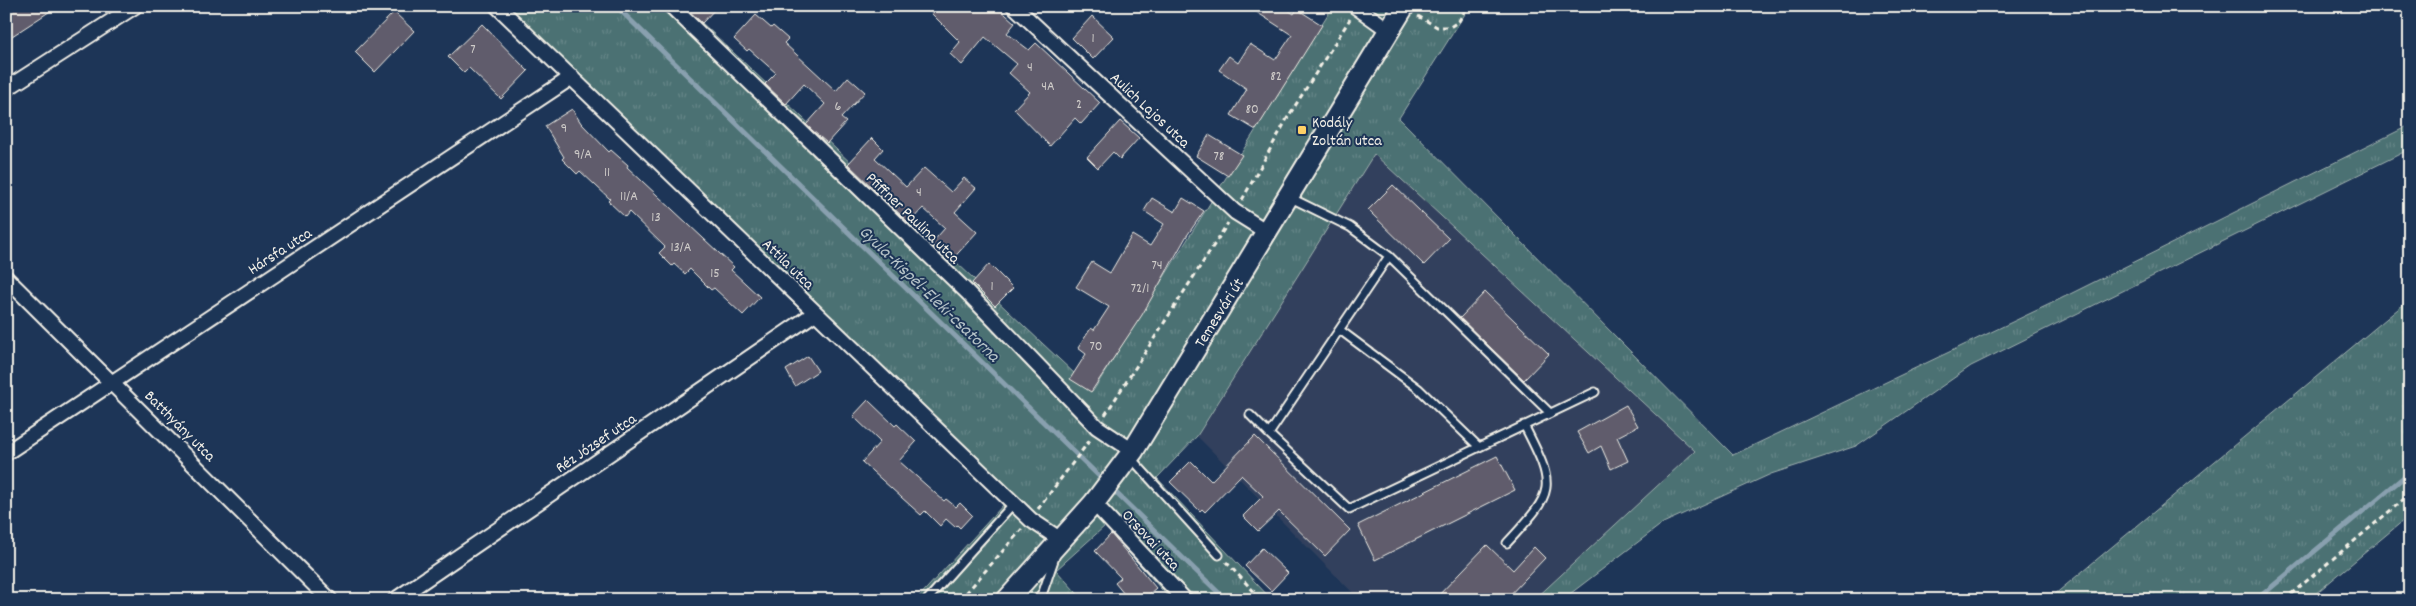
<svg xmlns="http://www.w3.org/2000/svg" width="2416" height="606" font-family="Dekko,sans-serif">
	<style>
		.built { fill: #31415d }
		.grass { fill: url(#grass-tufts); stroke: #a0b1ae }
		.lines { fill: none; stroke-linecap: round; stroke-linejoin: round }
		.stream { stroke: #89a0af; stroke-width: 5 }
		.building { fill: #605c6c; stroke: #f4f1e8 }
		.lane-casing { stroke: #f4f1e8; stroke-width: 11 }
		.street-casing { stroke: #f4f1e8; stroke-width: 18 }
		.secondary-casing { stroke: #f4f1e8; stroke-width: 24 }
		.path { stroke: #f4f1e8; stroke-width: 3; stroke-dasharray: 5 4; stroke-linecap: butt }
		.lane { stroke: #1d3557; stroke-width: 7 }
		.street { stroke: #1d3557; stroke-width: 14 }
		.secondary { stroke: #1d3557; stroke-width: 20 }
		.poi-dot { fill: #ffd166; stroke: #1d3557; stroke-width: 2 }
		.labels { text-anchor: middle; stroke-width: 4; stroke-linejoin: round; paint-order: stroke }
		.number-label { font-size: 14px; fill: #cfccc9 }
		.street-label { font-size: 16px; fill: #f4f1e8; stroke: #1d3557 }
		.poi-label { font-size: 16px; fill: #f4f1e8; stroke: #1d3557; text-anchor: start }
		.water-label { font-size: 18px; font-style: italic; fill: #b5c2c7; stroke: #1d3557 }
	</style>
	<defs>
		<pattern id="grass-tufts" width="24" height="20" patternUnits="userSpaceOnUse" patternTransform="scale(1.25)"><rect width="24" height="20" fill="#4b7173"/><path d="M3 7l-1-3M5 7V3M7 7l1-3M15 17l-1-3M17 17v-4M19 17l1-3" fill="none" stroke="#668687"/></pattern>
	</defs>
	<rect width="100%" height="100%" fill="#1d3557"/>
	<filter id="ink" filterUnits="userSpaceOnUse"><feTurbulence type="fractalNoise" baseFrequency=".02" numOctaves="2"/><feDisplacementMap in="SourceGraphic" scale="10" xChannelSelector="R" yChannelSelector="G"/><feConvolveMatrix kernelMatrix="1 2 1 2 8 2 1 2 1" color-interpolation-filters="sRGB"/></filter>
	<g filter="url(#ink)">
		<path class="built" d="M1374 153 1695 451 1534 600H1360L1197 436Z"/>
		<path class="grass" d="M489 6H684L1093 391 1333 6H1470L1399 118 1733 455 2050 304 2410 125V149L1971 366 1856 446 1771 474 1663 523 1562 600H1534L1695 451 1374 154 1197 436 1157 478 1272 600H1171L1105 526 1056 570 1083 600H916L1005 503 792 302Z
			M2410 299V515L2308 600H2048Z"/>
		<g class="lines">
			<path class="stream" d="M616 6 1104 481
				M1112 489 1226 600
				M2256 600 2410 472"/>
		</g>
		<path class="building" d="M6 6H58L6 40Z
			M684 6H718L702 23Z
			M924 6H996L1015 23 1007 33 1029 50 1036 43 1100 103 1081 124 1075 118 1050 146 1014 109 1030 92 1009 73 1017 64 985 37 962 65 950 54 960 42Z
			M1247 6H1282L1294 14 1297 9 1322 25 1256 130 1231 115 1247 89 1219 70 1229 56 1238 63 1250 44 1275 60 1292 35Z
			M394 12 414 31 375 72 355 52Z
			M756 15 771 28 773 26 788 39 784 43 836 91 848 77 865 92 841 118 846 122 827 143 806 125 825 104 804 84 786 104 765 84 776 73 749 49 747 51 734 39Z
			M1092 16 1114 37 1093 59 1072 38Z
			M482 24 528 71 501 99 469 68 464 73 448 57Z
			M572 109 581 123 609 152 611 150 628 165 627 167 734 267 731 270 760 297 743 315 714 288 711 290 690 269 685 274 674 264 672 266 659 253 665 247 629 212 625 217 608 201 610 199 580 171 577 174 562 159 564 157 545 126Z
			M1120 121 1139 138 1120 159 1113 152 1098 168 1087 157Z
			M1209 135 1242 155 1228 176 1196 156Z
			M872 138 883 149 875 158 906 187 924 168 951 192 964 178 976 188 955 212 977 232 950 262 931 244 945 228 923 208 909 223 848 164Z
			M1393 185 1449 239 1424 265 1368 210Z
			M1152 198 1175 212 1183 198 1204 211 1186 237 1142 315 1091 392 1070 379 1086 354 1078 348 1091 328 1094 330 1109 307 1076 287 1092 262 1110 273 1132 235 1150 246 1164 224 1144 211Z
			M989 264 1013 288 995 306 972 283Z
			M1485 292 1549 354 1524 380 1460 318Z
			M808 356 818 371 795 386 786 370Z
			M868 400 895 426 897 424 916 442 899 461 944 501 946 499 956 507 960 503 972 515 960 528 957 525 955 527 946 519 940 526 925 511 921 515 862 462 880 442 853 416Z
			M1626 405 1638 426 1617 437 1628 461 1611 469 1601 446 1589 453 1577 432Z
			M1255 436 1350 530 1325 556 1279 511 1258 531 1243 516 1263 496 1241 475 1205 512 1202 509 1200 511 1170 482 1191 461 1211 481Z
			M1497 456 1515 490 1375 560 1358 525Z
			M1111 534 1156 588 1142 600H1129L1115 583 1121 578 1095 551Z
			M1487 545 1513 570 1534 547 1545 558 1505 600H1434Z
			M1262 548 1288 573 1271 591 1245 566Z"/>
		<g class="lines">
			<defs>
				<path id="lane" d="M1289 197 1350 227 1389 256 1550 413
					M1389 256 1269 434 1349 509 1595 392
					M1340 330 1419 389 1479 447
					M1250 415 1269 434
					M1131 458 1219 555
					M1507 543C1555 491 1557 489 1524 425
					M927 600 1014 503
					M1036 600 1043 592 1055 557"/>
				<path id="street" d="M497 6 1031 520 1061 540
					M671 6 967 292 1097 427 1133 451
					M1014 6 1235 212 1267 232
					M1355 6 1390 31
					M6 89 135 6
					M6 278 330 600
					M6 453 572 77
					M1094 503 1185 600
					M395 600 815 313"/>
				<path id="secondary" d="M1007 600 1094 503 1133 451 1404 6"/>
			</defs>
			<use href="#lane" class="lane-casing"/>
			<use href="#street" class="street-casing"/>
			<use href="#secondary" class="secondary-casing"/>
			<path class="path" d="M1418 16 1437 27H1450L1459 21 1467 6
				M1242 200 1288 117 1350 19
				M1105 415 1228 223
				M1038 509 1090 440
				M1226 562 1262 600
				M960 600 1022 529
				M2284 600 2410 494"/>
			<use href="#lane" class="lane"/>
			<use href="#street" class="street"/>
			<use href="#secondary" class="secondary"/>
		</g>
	</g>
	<rect class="poi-dot" x="1297" y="125" width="10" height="10" rx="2.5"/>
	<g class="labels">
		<g class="number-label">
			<text x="1093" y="42">1</text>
			<text x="473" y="53">7</text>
			<text x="1030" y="71">4</text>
			<text x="1276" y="80">82</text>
			<text x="1048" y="90">4A</text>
			<text x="1079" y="108">2</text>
			<text x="838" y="110">6</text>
			<text x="1252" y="113">80</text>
			<text x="564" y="132">9</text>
			<text x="583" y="158">9/A</text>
			<text x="1219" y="160">78</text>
			<text x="607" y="176">11</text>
			<text x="919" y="196">4</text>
			<text x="629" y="200">11/A</text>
			<text x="656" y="221">13</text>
			<text x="681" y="251">13/A</text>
			<text x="1157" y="269">74</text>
			<text x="715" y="277">15</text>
			<text x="992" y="290">1</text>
			<text x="1140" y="292">72/1</text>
			<text x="1096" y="350">70</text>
		</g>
		<g class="street-label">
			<text transform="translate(1151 109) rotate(43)" y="6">Aulich Lajos utca</text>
			<text transform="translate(914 217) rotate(44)" y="6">Pfiffner Paulina utca</text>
			<text transform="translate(279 250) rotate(-33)" y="6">Hársfa utca</text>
			<text transform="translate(789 263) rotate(44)" y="6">Attila utca</text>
			<text transform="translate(1218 312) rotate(-58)" y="6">Temesvári út</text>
			<text transform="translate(181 425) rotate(45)" y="6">Batthyány utca</text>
			<text transform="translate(595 442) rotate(-34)" y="6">Réz József utca</text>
			<text transform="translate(1152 539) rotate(47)" y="6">Orsovai utca</text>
		</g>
		<g class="poi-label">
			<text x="1312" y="127">Kodály<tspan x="1312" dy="18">Zoltán utca</tspan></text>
		</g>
		<g class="water-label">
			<text transform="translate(930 293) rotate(44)" y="6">Gyula-Kispél-Eleki-csatorna</text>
		</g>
	</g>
	<rect width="2416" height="606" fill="none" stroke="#1d3557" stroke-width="25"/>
	<rect x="12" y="12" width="2391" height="581" fill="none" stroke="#f4f1e8" stroke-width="2" filter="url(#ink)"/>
</svg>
